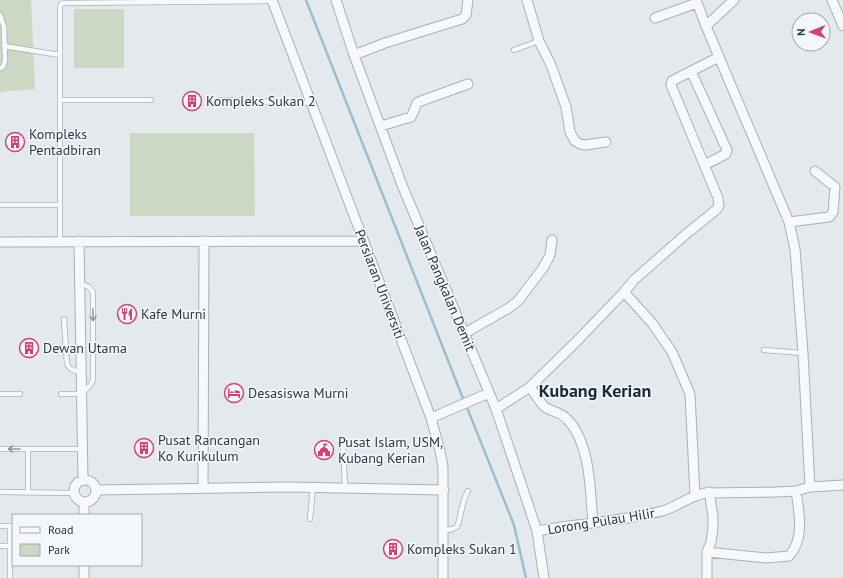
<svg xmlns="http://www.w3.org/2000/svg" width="843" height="578" font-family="'PT Sans',sans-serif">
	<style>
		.green { fill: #ccd7c4 }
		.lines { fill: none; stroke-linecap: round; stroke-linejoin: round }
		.stream { stroke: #9cbecf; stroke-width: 2.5 }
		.service-casing { stroke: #a7b1b8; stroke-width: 6 }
		.minor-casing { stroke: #a7b1b8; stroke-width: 11 }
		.service { stroke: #f7f8fa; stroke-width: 4.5 }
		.minor { stroke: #f7f8fa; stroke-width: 9 }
		.oneway { stroke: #9098a0 }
		.labels { text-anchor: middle; stroke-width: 3; stroke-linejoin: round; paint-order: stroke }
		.poi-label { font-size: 14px; fill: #293947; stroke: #f4f7f9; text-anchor: start }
		.street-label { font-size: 14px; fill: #293947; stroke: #f4f7f9 }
		.district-label { font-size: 18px; font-weight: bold; fill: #1b2a38; stroke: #f4f7f9 }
	</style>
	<rect width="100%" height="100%" fill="#e3e9ed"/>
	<path class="green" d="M0 0H31L35 89 0 92Z
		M74 9H124V68H74Z
		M130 133H254L255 216H130Z"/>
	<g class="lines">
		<path class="stream" d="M306 0 464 401
			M466 405 514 525 526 578"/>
		<defs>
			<path id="service" d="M0 15 4 27 5 61 3 67 0 68
				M4 46 60 55
				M514 50 539 41
				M60 100H151
				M219 100 311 103
				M0 205H60
				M60 242V7L61 4 64 3 272 1
				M64 319 67 364C70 370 75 371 81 372
				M764 350 803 353
				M0 394H20
				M61 394H82L91 384 93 380V292L89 287 80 283
				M343 444 345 488
				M0 449H83
				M28 449V493
				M0 492 74 493
				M310 519 313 488
				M0 526H13
				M443 531 452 529 457 527C462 515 461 502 468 491
				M0 546H10
				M10 578V526"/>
			<path id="minor" d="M272 0 431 418 440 451 443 467V578
				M336 0 354 55 402 185 496 409 537 531 544 578
				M527 0 539 41 551 65 566 107 570 132 575 141 580 144 585 145 606 142
				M696 0 706 26
				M832 0 843 26
				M655 18 697 3
				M354 55 385 43 462 19 466 15 468 0
				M719 57 789 222 795 249 803 353 810 487
				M691 71 727 150 726 154 704 165
				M381 126 411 117 413 113 417 103 421 101 468 84
				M789 222 829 217 831 215 833 212 835 187 815 171
				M79 241 83 480
				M0 242 364 241
				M624 292 652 323 672 352 690 394 695 495
				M465 333 509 308 518 301 543 268 550 255 552 240
				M530 387C535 393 539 402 545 407 551 412 560 411 568 420 591 445 590 491 593 523
				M496 409 530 387 577 341 624 292 634 280 685 235 716 210 719 206 718 198 671 85 672 81 719 57 706 26 734 0
				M431 418 489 393
				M74 491a11 11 0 1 1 22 0a11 11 0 1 1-22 0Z
				M203 488 204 241
				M96 490 289 487 444 490
				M84 502V515
				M537 531C578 523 621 522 662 511 677 507 689 496 705 493L776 492 796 491 810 487 843 485
				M707 552 766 558 789 556C805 539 799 512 796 491
				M84 565V578
				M707 578V552L711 542 713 528V516L709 492"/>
		</defs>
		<use href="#service" class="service-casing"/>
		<use href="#minor" class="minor-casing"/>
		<use href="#service" class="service"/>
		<use href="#minor" class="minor"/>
	</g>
	<defs><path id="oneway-shaft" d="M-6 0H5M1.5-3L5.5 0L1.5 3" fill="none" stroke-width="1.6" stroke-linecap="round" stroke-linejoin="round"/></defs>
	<g class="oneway">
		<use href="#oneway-shaft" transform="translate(93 315) rotate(89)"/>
		<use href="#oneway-shaft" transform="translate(14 449) rotate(-180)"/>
	</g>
	<defs>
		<symbol id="building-ring" viewBox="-11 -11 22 22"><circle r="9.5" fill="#f4f7f9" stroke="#db3f71" stroke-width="1.5"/><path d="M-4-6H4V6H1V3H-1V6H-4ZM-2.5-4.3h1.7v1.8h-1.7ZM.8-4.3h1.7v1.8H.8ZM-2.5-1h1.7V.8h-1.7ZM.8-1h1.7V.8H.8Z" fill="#db3f71"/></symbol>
		<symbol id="restaurant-ring" viewBox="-11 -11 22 22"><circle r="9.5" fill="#f4f7f9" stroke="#db3f71" stroke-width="1.5"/><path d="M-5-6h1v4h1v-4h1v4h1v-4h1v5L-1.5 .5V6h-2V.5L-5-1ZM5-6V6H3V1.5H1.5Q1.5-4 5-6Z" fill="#db3f71"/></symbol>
		<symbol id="hotel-ring" viewBox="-11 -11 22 22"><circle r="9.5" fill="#f4f7f9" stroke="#db3f71" stroke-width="1.5"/><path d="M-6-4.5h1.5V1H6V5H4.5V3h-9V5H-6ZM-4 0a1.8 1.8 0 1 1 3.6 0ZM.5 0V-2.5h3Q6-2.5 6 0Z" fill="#db3f71"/></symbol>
		<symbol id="civic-ring" viewBox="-11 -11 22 22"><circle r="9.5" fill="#f4f7f9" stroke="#db3f71" stroke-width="1.5"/><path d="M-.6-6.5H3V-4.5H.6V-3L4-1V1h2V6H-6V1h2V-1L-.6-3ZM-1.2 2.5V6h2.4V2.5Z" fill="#db3f71"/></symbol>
	</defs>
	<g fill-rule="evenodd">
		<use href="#building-ring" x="181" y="90" width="22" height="22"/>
		<use href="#building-ring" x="4" y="131" width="22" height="22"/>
		<use href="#restaurant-ring" x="116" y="303" width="22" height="22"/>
		<use href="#building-ring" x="18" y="337" width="22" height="22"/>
		<use href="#hotel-ring" x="223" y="382" width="22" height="22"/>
		<use href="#building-ring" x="133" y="437" width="22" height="22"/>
		<use href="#civic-ring" x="313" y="439" width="22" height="22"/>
		<use href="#building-ring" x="382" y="538" width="22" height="22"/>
	</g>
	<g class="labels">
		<g class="poi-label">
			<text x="206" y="106">Kompleks Sukan 2</text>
			<text x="29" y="139">Kompleks<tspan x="29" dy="16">Pentadbiran</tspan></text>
			<text x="141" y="319">Kafe Murni</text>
			<text x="43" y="353">Dewan Utama</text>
			<text x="248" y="398">Desasiswa Murni</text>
			<text x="158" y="445">Pusat Rancangan<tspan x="158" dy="16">Ko Kurikulum</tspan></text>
			<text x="338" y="447">Pusat Islam, USM,<tspan x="338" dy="16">Kubang Kerian</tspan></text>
			<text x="407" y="554">Kompleks Sukan 1</text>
		</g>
		<g class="street-label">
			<text transform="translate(380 284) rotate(69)" y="5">Persiaran Universiti</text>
			<text transform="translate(445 288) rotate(67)" y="5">Jalan Pangkalan Demit</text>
			<text transform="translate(601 521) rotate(-9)" y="5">Lorong Pulau Hilir</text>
		</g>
		<g class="district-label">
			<text x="595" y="397">Kubang Kerian</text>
		</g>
	</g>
	<rect x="12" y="514" width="130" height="52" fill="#f4f7f9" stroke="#a3abb2"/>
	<rect x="20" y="527" width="20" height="6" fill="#f7f8fa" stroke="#a3abb2"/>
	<text x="48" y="534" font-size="12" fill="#293947">Road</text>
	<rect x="20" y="544" width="20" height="12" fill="#ccd7c4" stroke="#a3abb2"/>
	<text x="48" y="554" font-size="12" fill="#293947">Park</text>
	<g transform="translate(811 32) rotate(269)"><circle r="19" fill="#f4f7f9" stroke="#a3abb2"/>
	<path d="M0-3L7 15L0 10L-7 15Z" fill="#db3f71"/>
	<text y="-6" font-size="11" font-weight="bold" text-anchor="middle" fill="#293947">N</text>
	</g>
</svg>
